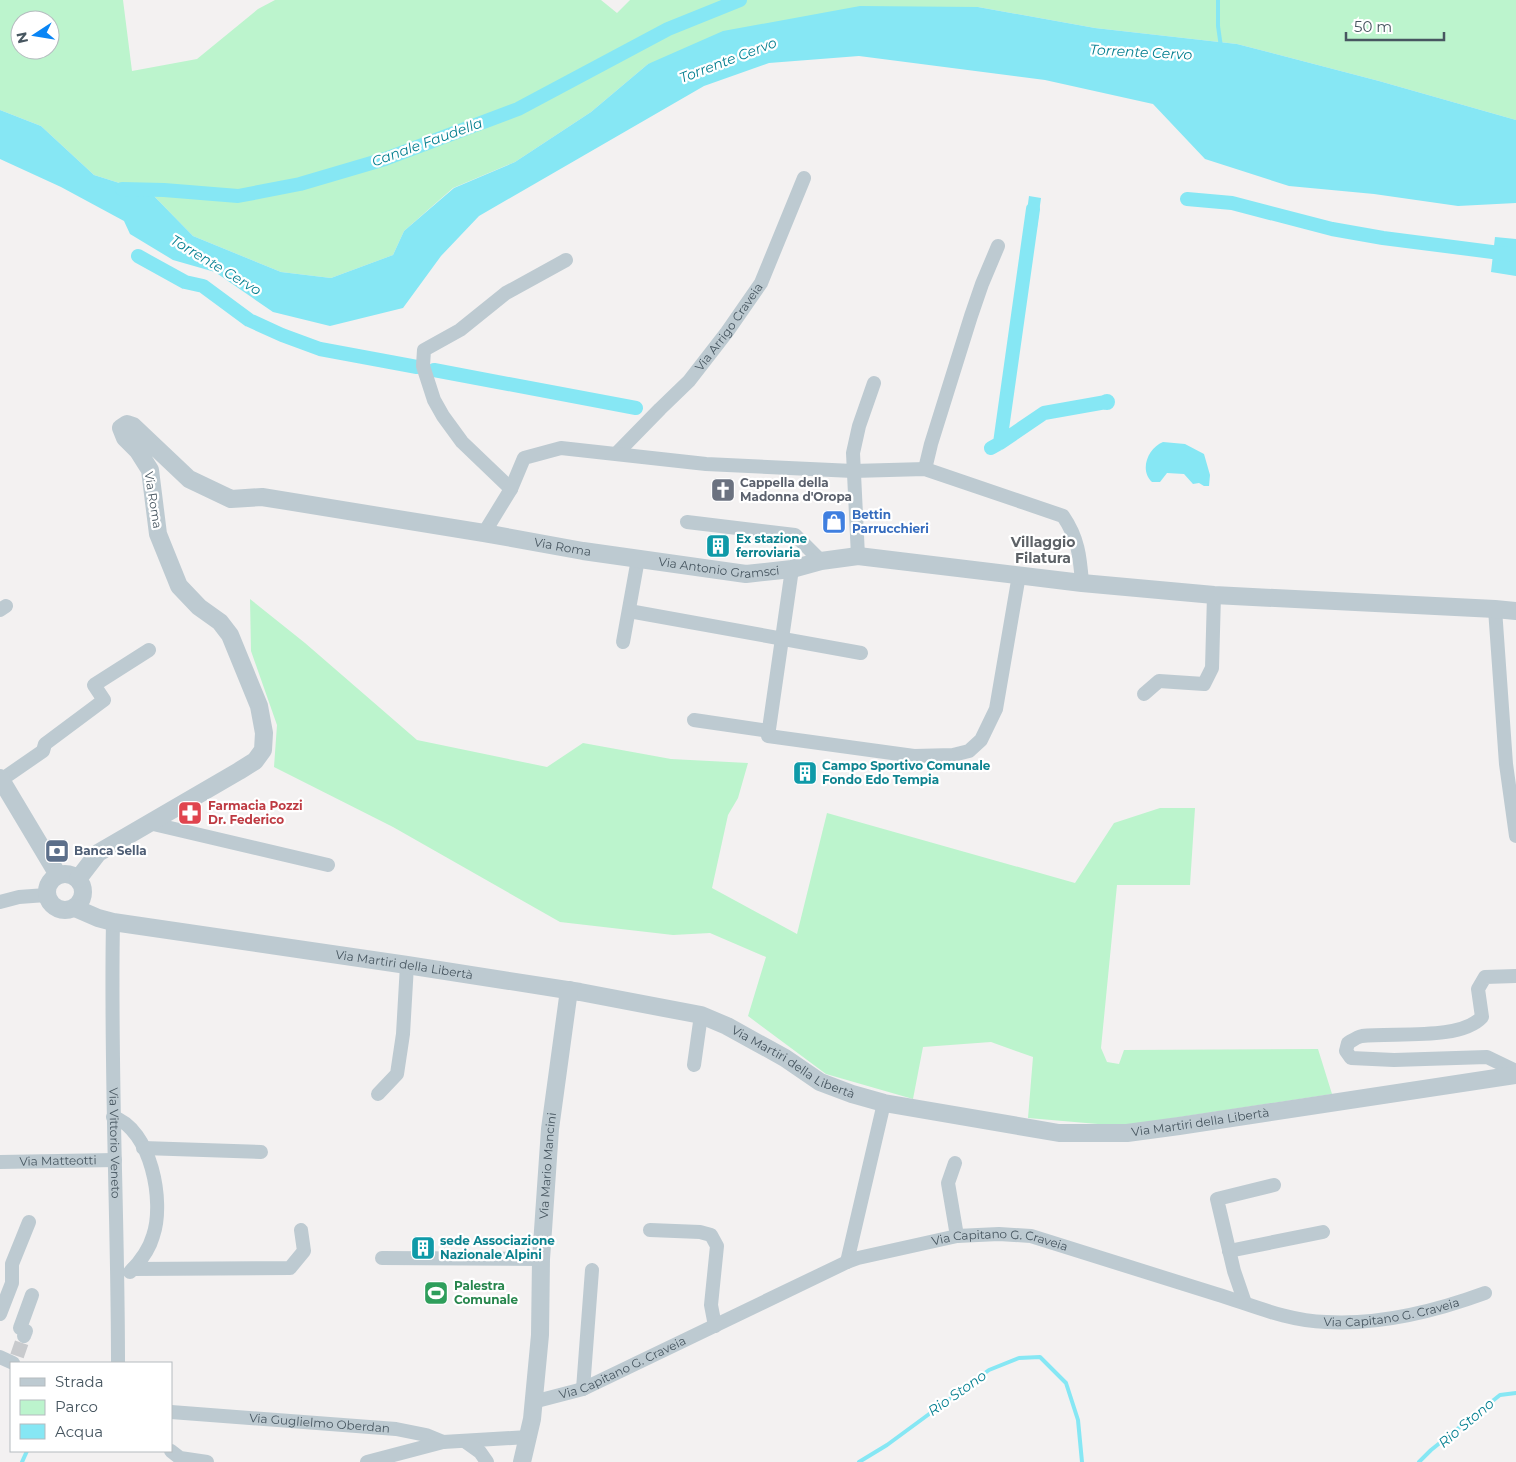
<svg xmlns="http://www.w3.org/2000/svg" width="1516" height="1462" font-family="Montserrat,sans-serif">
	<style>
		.green { fill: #bcf4cd; fill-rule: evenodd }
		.water { fill: #86e7f4 }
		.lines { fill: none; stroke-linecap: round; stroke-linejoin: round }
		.stream { stroke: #86e7f4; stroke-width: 4 }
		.canal { stroke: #86e7f4; stroke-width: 14 }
		.minor-tunnel { stroke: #c8cacd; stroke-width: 14; stroke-dasharray: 14 7; stroke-linecap: butt }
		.minor { stroke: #bdcad1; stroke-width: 14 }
		.tertiary { stroke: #bdcad1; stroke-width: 18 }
		.labels { text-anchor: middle; stroke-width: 4.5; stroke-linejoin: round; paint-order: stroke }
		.street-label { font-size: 12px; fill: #475660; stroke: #fff }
		.worship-label { font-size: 12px; font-weight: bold; fill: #5b616d; stroke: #fff; text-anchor: start }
		.shop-label { font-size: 12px; font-weight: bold; fill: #366cbe; stroke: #fff; text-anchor: start }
		.culture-label { font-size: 12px; font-weight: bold; fill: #0d838f; stroke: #fff; text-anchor: start }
		.health-label { font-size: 12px; font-weight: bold; fill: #be3a42; stroke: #fff; text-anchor: start }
		.service-label { font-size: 12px; font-weight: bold; fill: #4e5e75; stroke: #fff; text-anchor: start }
		.leisure-label { font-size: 12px; font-weight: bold; fill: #27864d; stroke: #fff; text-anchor: start }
		.water-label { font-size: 14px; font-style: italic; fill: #047f90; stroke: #fff }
		.neighbourhood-label { font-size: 14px; font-weight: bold; fill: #5d6267; stroke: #fff }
	</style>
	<rect width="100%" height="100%" fill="#f3f1f1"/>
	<path class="green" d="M0 0H123L132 71 197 59 258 9 275 0H601L617 13 630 0H1516V120L1379 81 1237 44 1095 28 978 7 648 64 591 112 515 162 453 188 404 231 393 255 331 278 281 272 193 236 151 193 94 175 41 126 0 110ZM20 20H50V50H20Z
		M250 599 305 643 417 740 547 767 583 743 671 759 748 763 738 798 728 815 712 888 797 934 827 813 1075 883 1114 823 1160 808H1195L1190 885H1117L1101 1048 1107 1062 1119 1064 1124 1050 1318 1049 1332 1094 1121 1126 1028 1118 1033 1057 991 1042 923 1047 913 1099 826 1074 748 1016 766 957 710 933 673 935 560 922 393 827 274 767 277 725 251 651Z"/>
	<path class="water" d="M860 6 978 7 1095 28 1237 44 1379 81 1516 120V203L1458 206 1374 194 1289 186 1205 159 1153 104 1045 80 859 56 769 63 704 86 479 216 441 256 403 308 330 326 273 312 215 272 173 260 130 234 124 221 61 187 0 159V110L41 126 94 175 151 193 193 236 281 272 331 278 393 255 404 231 454 188 515 162 591 112 648 64 723 31Z
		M1029 196 1041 198 1037 227 1025 226Z
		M1495 237 1516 239V276L1491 272Z
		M1099 402a8 8 0 1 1 16 0a8 8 0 1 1-16 0Z
		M1163 442 1185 444 1204 454 1210 475 1209 486H1204L1199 483 1193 484 1184 474 1167 473 1160 482H1152C1139 470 1148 448 1163 442Z"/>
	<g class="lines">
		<path class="stream" d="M1218 0V26L1221 47
			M22 1462 27 1451
			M859 1462 887 1445 989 1370 1019 1358 1040 1357 1066 1383 1078 1420 1082 1462
			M1419 1462 1431 1450 1500 1395 1516 1393"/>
		<path class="canal" d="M122 189 164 190 238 196 300 184 385 159 518 109 668 29 740 0
			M1187 199 1232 203 1332 229 1383 238 1516 255
			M138 256 185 282 203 286 249 320 282 335 320 349 417 367
			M434 370 636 408
			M1000 443 1044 413 1106 402
			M991 448 1000 443 1033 209"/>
		<path class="minor-tunnel" d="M17 1356 24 1336"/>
		<g class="minor">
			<path id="s1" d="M617 453 660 409 689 381 727 332 761 283 804 178"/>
			<path d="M925 469 931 444 971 316 982 284 998 246"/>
			<path d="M511 489 462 442 443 416 434 400 423 366 424 350 460 330 506 293 566 260"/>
			<path d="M687 522 795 535 821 561"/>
			<path d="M484 533 511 489 524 458 561 448 706 464 853 471 925 469 1063 516C1078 538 1080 556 1082 583"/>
			<path d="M858 556 853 453 859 426 874 383"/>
			<path d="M792 569 768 736 914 756 953 755 969 751 981 740 996 709 1019 575"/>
			<path d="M1495 609 1506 764 1516 836"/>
			<path d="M0 610 6 606"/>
			<path d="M629 611 861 653"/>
			<path d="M623 642 638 559"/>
			<path d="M1144 694 1159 681 1204 684 1212 668 1214 595"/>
			<path d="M694 720 769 731"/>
			<path d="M1 780 43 751 45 744 104 700 94 685 149 650"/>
			<path d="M149 823 328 865"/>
			<path d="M0 902 19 897 46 895"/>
			<path id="s2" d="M113 922C110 1070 118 1216 118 1363"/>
			<path d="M1516 976 1485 977 1478 989 1482 1017C1460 1041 1393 1032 1362 1036 1357 1037 1353 1040 1348 1043L1346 1051 1351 1058 1394 1060 1487 1057 1516 1071"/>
			<path d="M694 1065 701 1015"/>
			<path d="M378 1094 397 1074 403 1034 407 965"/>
			<path d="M113 1117C151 1129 165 1202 153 1236 149 1250 140 1262 130 1272"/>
			<path d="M143 1148 261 1152"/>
			<path id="s3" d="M0 1162 115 1160"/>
			<path d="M955 1163 948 1183 957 1236"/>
			<path d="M650 1230 700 1232 711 1235 717 1246 711 1305 715 1326"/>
			<path d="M1229 1251 1323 1232"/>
			<path d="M382 1258 541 1259"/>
			<path d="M847 1262 884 1103"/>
			<path d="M133 1269 290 1268 304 1251 301 1230"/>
			<path d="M1245 1303 1234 1271 1217 1199 1274 1185"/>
			<path d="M0 1314 12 1283V1264L29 1222"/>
			<path d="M24 1336 26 1331 20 1328 32 1295"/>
			<path d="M0 1357 13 1363"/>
			<path d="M583 1389 592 1270"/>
			<path id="s4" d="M533 1402 583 1389 847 1262 858 1258 957 1236 999 1234 1031 1236C1093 1255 1154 1275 1216 1294 1252 1305 1287 1321 1326 1322 1378 1325 1436 1311 1485 1293"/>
			<path id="s5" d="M171 1412 396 1429 426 1435 443 1442 528 1437"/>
			<path d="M466 1442 480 1452 487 1462"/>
			<path d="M171 1451 180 1458 207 1462"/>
			<path d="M367 1462 443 1442"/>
		</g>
		<g class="tertiary">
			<path d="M0 778 58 875"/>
			<circle cx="65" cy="892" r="18"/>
			<path id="s6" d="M78 879 98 853 239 771 255 761 263 750 264 733 259 706 230 635 220 622 199 607 179 586 158 534 150 470 138 451 125 438 121 428 127 424 133 426 189 479 231 499 262 497 484 533 583 551 746 574 792 569 821 561 858 556 1082 583 1214 595 1495 609 1516 611"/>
			<path id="s7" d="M75 908 98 918 113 922 407 965 580 992 701 1015 727 1026 785 1058 820 1082 852 1094 884 1103 1059 1133H1127L1179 1126 1516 1075"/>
			<path id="s8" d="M522 1462 532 1419 540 1335 541 1259 550 1129 569 990"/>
		</g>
	</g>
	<defs>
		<symbol id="church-square" viewBox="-11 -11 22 22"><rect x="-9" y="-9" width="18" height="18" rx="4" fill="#6b7280" stroke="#fff"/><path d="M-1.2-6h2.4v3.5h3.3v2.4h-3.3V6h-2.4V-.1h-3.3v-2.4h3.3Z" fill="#fff"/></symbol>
		<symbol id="shop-square" viewBox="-11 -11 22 22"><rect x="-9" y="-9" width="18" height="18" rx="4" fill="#3f7fe0" stroke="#fff"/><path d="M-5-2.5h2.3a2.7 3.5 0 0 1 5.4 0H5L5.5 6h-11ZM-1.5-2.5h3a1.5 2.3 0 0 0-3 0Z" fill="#fff"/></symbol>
		<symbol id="building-square" viewBox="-11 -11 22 22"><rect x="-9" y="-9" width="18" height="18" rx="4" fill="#0f9aa8" stroke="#fff"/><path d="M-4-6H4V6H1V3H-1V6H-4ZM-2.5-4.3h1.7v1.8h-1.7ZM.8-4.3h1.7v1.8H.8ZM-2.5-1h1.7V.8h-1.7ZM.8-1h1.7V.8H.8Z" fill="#fff"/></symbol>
		<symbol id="pharmacy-square" viewBox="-11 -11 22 22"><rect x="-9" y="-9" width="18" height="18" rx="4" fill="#e0444e" stroke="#fff"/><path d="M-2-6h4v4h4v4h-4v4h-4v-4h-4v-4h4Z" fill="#fff"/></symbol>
		<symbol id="bank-square" viewBox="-11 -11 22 22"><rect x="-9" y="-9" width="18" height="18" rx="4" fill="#5c6f8a" stroke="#fff"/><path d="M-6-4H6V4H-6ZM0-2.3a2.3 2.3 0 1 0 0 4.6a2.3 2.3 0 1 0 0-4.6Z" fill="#fff"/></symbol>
		<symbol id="stadium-square" viewBox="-11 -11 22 22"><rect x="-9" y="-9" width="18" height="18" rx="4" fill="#2e9e5b" stroke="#fff"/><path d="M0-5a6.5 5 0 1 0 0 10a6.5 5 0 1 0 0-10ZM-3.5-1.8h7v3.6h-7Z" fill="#fff"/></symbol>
	</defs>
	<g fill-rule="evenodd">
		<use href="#church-square" x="709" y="476" width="28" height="28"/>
		<use href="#shop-square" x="820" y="508" width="28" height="28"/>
		<use href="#building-square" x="704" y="532" width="28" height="28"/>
		<use href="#building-square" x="791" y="759" width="28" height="28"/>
		<use href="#pharmacy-square" x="176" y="799" width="28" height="28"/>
		<use href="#bank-square" x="43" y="837" width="28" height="28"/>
		<use href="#building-square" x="409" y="1234" width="28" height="28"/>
		<use href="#stadium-square" x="422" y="1279" width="28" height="28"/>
	</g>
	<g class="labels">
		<g class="street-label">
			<text dy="4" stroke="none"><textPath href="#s1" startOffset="169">Via Arrigo Craveia</textPath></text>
			<text transform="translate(153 500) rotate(81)" y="4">Via Roma</text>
			<text dy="4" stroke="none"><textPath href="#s6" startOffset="1066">Via Roma</textPath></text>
			<text dy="4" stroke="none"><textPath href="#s6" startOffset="1224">Via Antonio Gramsci</textPath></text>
			<text dy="4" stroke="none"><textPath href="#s7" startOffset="335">Via Martiri della Libertà</textPath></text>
			<text dy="4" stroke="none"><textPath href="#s7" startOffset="740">Via Martiri della Libertà</textPath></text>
			<text dy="4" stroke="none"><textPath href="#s7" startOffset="1160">Via Martiri della Libertà</textPath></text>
			<text dy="4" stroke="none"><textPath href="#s2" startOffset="221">Via Vittorio Veneto</textPath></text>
			<text dy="4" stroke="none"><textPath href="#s3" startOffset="58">Via Matteotti</textPath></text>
			<text dy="4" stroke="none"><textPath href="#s8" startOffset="298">Via Mario Mancini</textPath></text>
			<text dy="4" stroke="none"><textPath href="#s4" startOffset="501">Via Capitano G. Craveia</textPath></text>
			<text dy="4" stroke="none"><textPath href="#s4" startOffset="906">Via Capitano G. Craveia</textPath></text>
			<text dy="4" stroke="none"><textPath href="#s4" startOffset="96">Via Capitano G. Craveia</textPath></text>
			<text dy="4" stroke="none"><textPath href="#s5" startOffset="149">Via Guglielmo Oberdan</textPath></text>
		</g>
		<g class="worship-label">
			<text x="740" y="487">Cappella della<tspan x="740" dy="14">Madonna d'Oropa</tspan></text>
		</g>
		<g class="shop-label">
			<text x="852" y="519">Bettin<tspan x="852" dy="14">Parrucchieri</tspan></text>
		</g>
		<g class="culture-label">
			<text x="736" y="543">Ex stazione<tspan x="736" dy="14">ferroviaria</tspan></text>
			<text x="822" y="770">Campo Sportivo Comunale<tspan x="822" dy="14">Fondo Edo Tempia</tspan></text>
			<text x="440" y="1245">sede Associazione<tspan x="440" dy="14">Nazionale Alpini</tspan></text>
		</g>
		<g class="health-label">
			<text x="208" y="810">Farmacia Pozzi<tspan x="208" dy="14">Dr. Federico</tspan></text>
		</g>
		<g class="service-label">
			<text x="74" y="855">Banca Sella</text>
		</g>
		<g class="leisure-label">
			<text x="454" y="1290">Palestra<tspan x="454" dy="14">Comunale</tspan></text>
		</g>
		<g class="water-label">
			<text transform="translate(1141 52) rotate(3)" y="5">Torrente Cervo</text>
			<text transform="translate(728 60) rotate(-21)" y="5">Torrente Cervo</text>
			<text transform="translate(427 142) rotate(-20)" y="5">Canale Faudella</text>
			<text transform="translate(216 265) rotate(31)" y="5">Torrente Cervo</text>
			<text transform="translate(957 1393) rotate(-35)" y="5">Rio Stono</text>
			<text transform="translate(1466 1423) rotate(-40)" y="5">Rio Stono</text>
		</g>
		<g class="neighbourhood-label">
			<text x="1043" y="547">Villaggio<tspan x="1043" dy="16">Filatura</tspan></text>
		</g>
	</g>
	<rect x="10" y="1362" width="162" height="90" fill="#ffffff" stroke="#b5bbbf"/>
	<rect x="20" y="1378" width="25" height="8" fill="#bdcad1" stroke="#b5bbbf"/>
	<text x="55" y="1387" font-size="15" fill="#475660">Strada</text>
	<rect x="20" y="1400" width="25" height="15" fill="#bcf4cd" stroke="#b5bbbf"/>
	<text x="55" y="1412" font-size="15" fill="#475660">Parco</text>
	<rect x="20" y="1424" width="25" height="15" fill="#86e7f4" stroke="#b5bbbf"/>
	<text x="55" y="1437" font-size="15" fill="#475660">Acqua</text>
	<g transform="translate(35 35) rotate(258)"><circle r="24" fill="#ffffff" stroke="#b5bbbf"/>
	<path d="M0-4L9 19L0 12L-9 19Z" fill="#0985f5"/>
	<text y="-8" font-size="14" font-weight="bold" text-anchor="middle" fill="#475660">N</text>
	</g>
	<path d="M1346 32v8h98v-8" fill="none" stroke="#475660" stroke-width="2.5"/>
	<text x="1354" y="32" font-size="15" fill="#475660" stroke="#ffffff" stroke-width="4" paint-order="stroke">50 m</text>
</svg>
